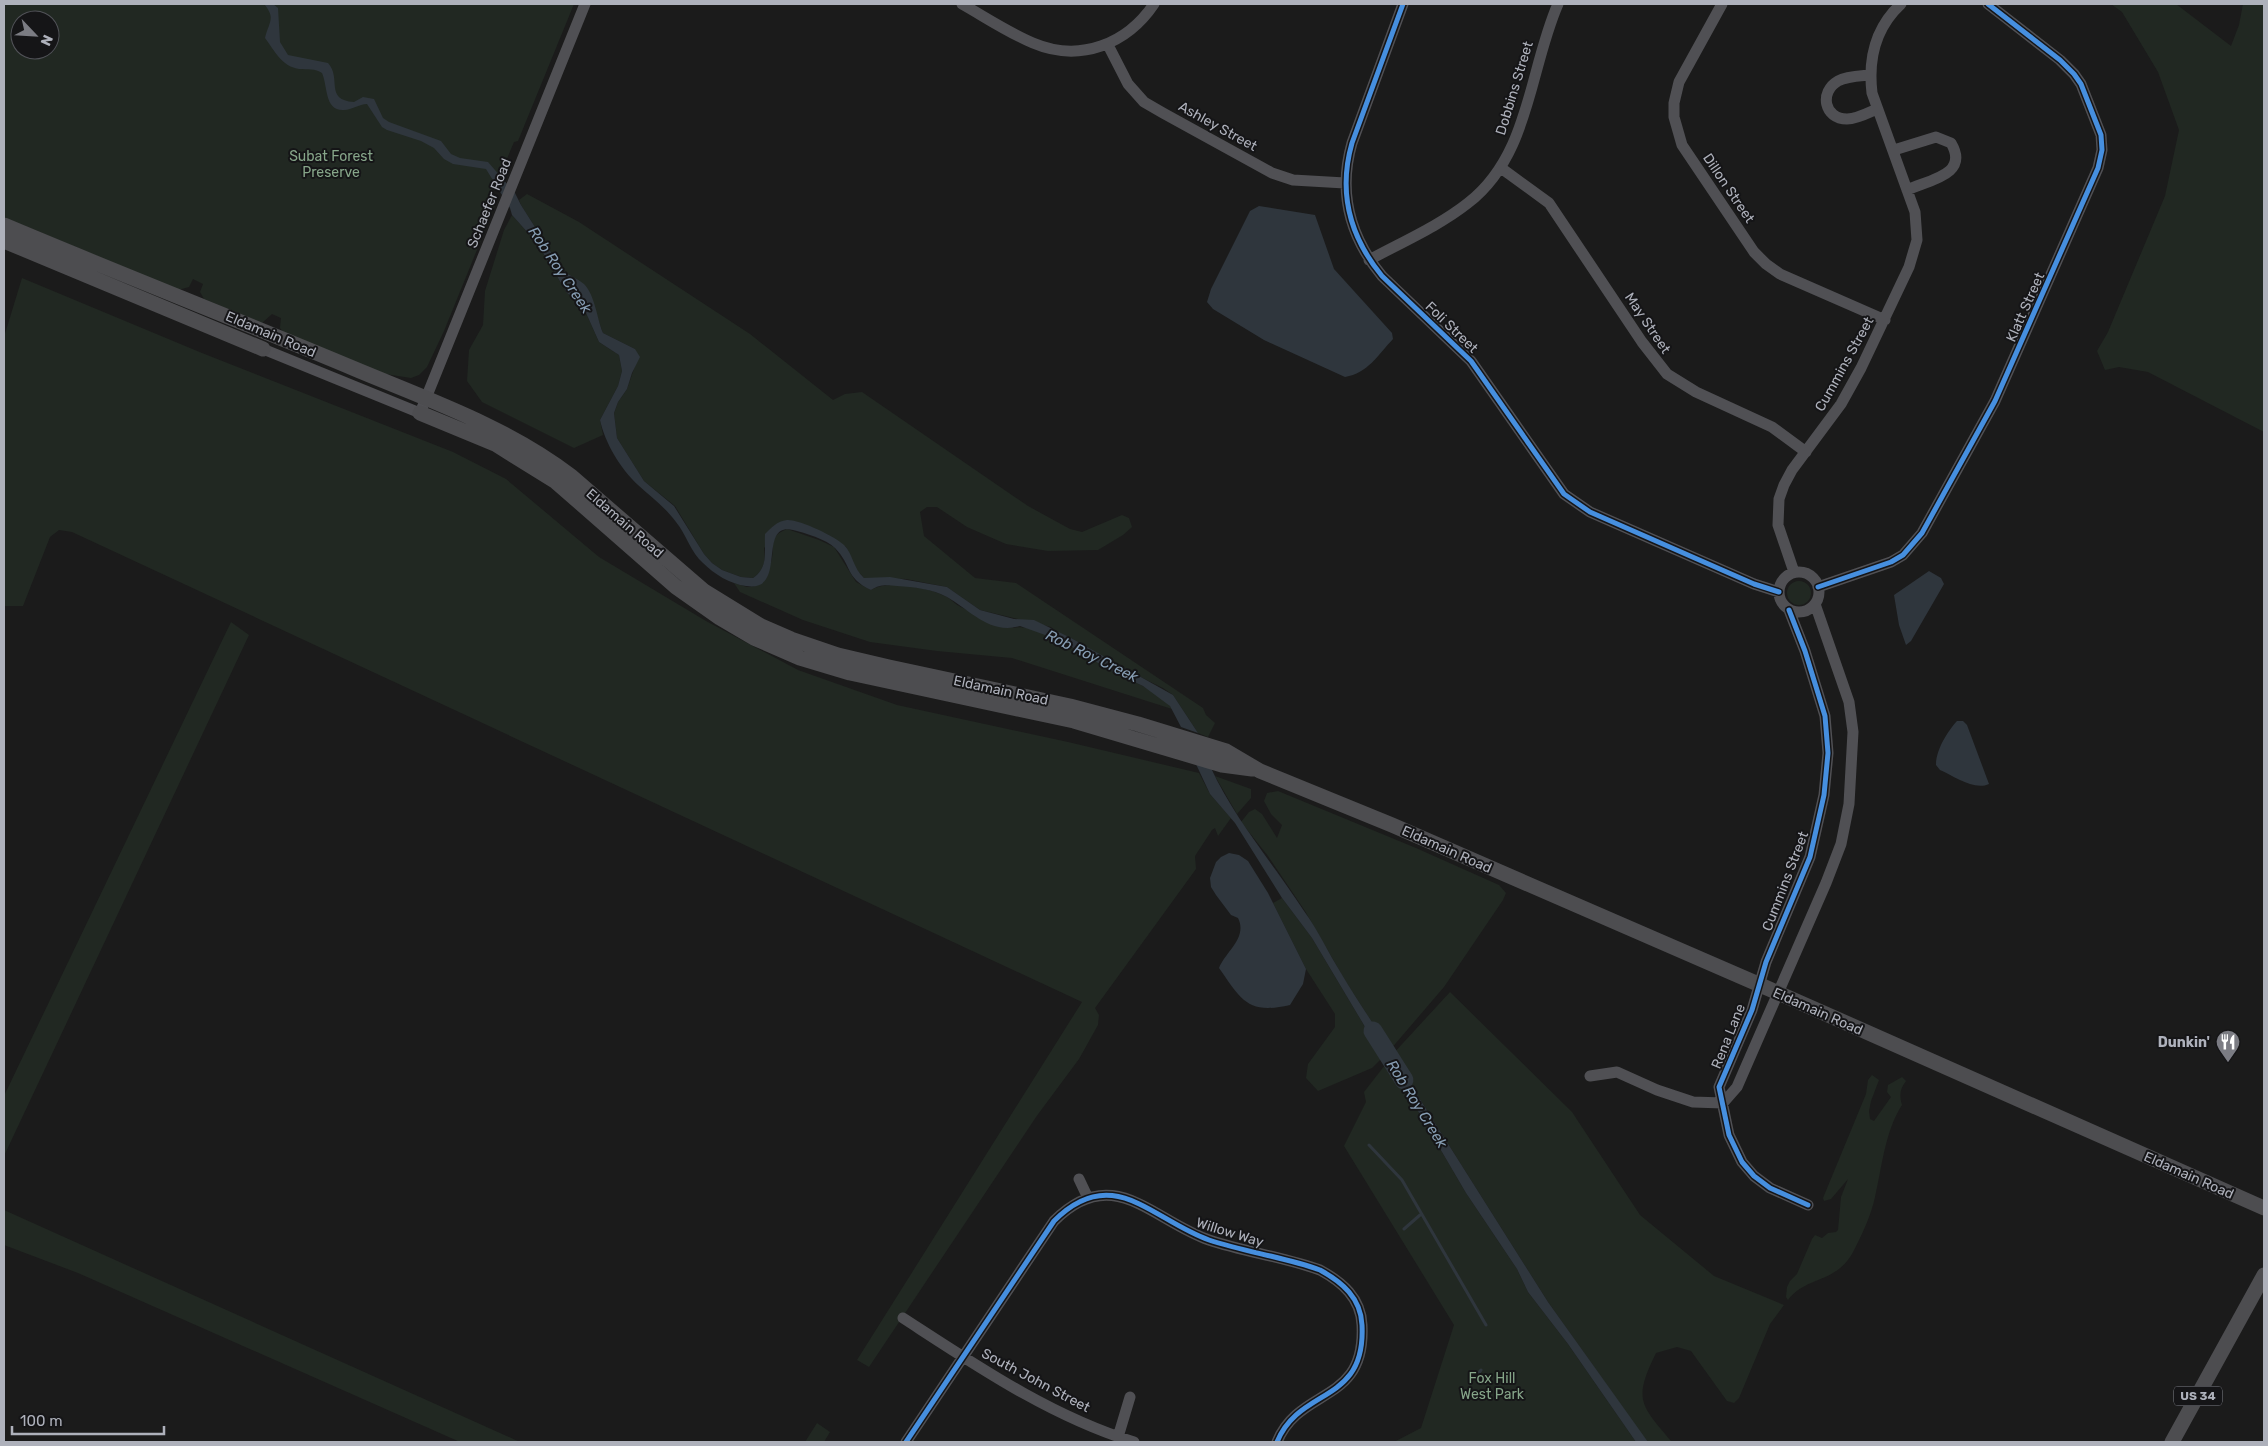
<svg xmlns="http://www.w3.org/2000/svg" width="2268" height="1446" font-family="Rubik,sans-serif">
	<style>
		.green { fill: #212822; fill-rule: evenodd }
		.water { fill: #2f363d }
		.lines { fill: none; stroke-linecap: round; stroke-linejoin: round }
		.stream { stroke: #2f363d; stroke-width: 3 }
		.river { stroke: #2f363d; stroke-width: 19 }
		.minor { stroke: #505054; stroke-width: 11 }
		.major { stroke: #4d4d50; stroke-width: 15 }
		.cycleway-casing { stroke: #151517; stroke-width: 8 }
		.cycleway { stroke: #468fdf; stroke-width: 5 }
		.labels { text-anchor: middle; stroke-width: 4; stroke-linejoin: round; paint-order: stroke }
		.shield { fill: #151517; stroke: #80828a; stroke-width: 1 }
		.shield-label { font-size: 12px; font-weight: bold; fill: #aeb1bb }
		.street-label { font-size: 14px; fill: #aeb1bb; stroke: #151517 }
		.park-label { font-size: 14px; fill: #86a589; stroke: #151517 }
		.poi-label { font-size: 14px; font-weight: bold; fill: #aeb1bb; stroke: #151517; text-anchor: end }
		.water-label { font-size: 15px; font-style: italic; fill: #879eb4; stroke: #151517 }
	</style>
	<rect width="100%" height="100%" fill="#1b1b1b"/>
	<path class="green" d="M4 4H574L518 141 514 142 492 194 497 199 496 203 444 331 427 367 419 375 411 378 385 374 283 332 280 328 281 318 272 314 262 323 204 299 200 292 203 284 193 279 189 287 178 290 4 217ZM20 20H50V50H20Z
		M2111 4H2176L2231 46 2239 25 2243 4H2264V432L2148 372 2119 367 2105 370 2097 351 2108 332 2165 196 2179 130 2158 72 2122 12Z
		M527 194 579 222 750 334 833 400 845 394 862 392 1028 506 1070 529 1082 532 1122 515 1129 518 1132 527 1123 535 1098 550 1048 551 1006 544 967 527 937 507H927L920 512 924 536 975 578 1016 583 1203 708 1206 715 1215 723 1208 737 1198 733 1173 695 1163 688 1118 666 1071 638 1058 633 1051 627 980 610 947 587 906 579 864 578 854 567 846 547 806 526 788 520 764 548C766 562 764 570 753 578L741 577 722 570 712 563 704 554 675 506 644 481 617 438 614 413 618 402 627 389 636 363 635 349 603 333 588 291 561 268 521 205 519 200Z
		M512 215 537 243 567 293 582 304 599 342 619 355 622 371 618 386 600 420 603 435 574 448 482 402 467 381 469 350 483 325 485 291 504 230Z
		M22 278 202 353 453 452 506 479 599 557 706 621 798 670 897 705 1068 742 1199 773 1210 794 1231 818 1218 836 1215 828 1212 830 1195 856 1196 869 1095 1008 1099 1015 1098 1025 1079 1059 1036 1117 869 1367 857 1360 1082 1002 72 532 59 530 50 537 23 606H4V337Z
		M787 529 819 540 834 547 856 582 871 590C887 579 931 588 947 597 952 600 957 606 963 608 979 616 997 621 1014 628 1037 621 1093 660 1114 672 1131 682 1163 691 1172 709L1012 658 937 651 870 642 803 620 740 592 734 583 747 587 756 586C761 578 771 567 772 558 775 543 768 537 787 529Z
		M1787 593a12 12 0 1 1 24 0a12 12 0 1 1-24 0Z
		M231 622 249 635 4 1156V1096Z
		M1215 776 1251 789V798L1237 814Z
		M1278 791 1416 848 1499 885 1506 893 1503 900 1444 987 1390 1050 1346 982 1305 911 1268 856 1241 822 1249 812 1255 809 1262 814 1277 838 1282 825 1271 814 1264 801 1267 793Z
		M1282 898 1312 938 1383 1057 1372 1068 1318 1091 1306 1078 1308 1064 1335 1027V1014L1306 969 1273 903Z
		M1450 992 1572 1112 1640 1215 1714 1276 1784 1305 1770 1324 1739 1398 1734 1403 1727 1401 1691 1351 1677 1347 1656 1353C1633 1400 1640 1404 1672 1442H1648L1642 1435 1548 1302 1392 1055Z
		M1385 1065 1408 1094 1466 1193 1517 1269 1528 1292 1568 1344 1636 1442H1394L1421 1428 1454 1325 1344 1146 1366 1102 1364 1092Z
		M1872 1075 1879 1080 1871 1101 1869 1111 1870 1119 1874 1121 1891 1097 1887 1092 1888 1085 1902 1077 1906 1081C1900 1089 1899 1095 1902 1105 1885 1131 1882 1167 1875 1197 1871 1216 1861 1237 1852 1254 1834 1284 1806 1276 1788 1300L1786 1297 1787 1287 1790 1281 1797 1274 1812 1239 1815 1235 1822 1238 1828 1233 1836 1232 1838 1230 1841 1197 1848 1179 1831 1199 1824 1201 1823 1198 1866 1094 1868 1080Z
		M4 1210 520 1442H460L78 1273 4 1245Z
		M817 1423 830 1432 824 1442H805Z"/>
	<path class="water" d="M264 4H273L278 8 280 42 288 55 328 63C342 78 324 100 354 102L363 97 374 99 383 118 389 122 441 141 451 154 460 158 488 162 515 193 521 205 561 268C568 276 577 278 584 284 595 295 597 319 603 333L635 349 640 357 632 373 627 389 618 402 614 413 617 438 644 481 674 506 704 554 712 563 722 570 741 577 753 578C769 567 764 552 765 534 771 528 777 521 787 520 799 519 836 537 844 545 853 554 853 568 864 578L890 577 947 587 980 610 1014 619 1034 620 1071 638 1173 695 1198 733 1181 727 1170 706 1143 686 1113 672 1062 641 1020 626C990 635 970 610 947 597 932 589 914 587 897 586 887 585 880 584 871 590 845 578 852 565 835 548 826 539 805 533 793 530 756 522 789 593 746 586 730 584 714 574 703 563 691 553 686 534 676 522 665 507 651 497 638 485 620 468 605 443 600 420L618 386 622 371 619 355 599 342 582 304 567 293 537 243 512 215 510 208 486 169 453 164 444 159 434 148 421 141 387 130 382 127 367 104C359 104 352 110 344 110 324 111 328 86 322 73 315 68 308 70 299 69 281 66 275 51 265 38 269 22 276 18 264 4Z
		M1259 206 1315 215 1334 269 1392 333 1393 339C1377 356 1368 373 1345 377L1264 340 1213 309 1207 302 1211 289 1250 211Z
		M1929 571 1941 578 1944 584 1911 641 1906 645 1899 625 1894 595Z
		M1957 721H1963L1967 725 1989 784C1974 791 1954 776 1940 770L1936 765C1936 750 1947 732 1957 721Z
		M1195 762 1211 768C1235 820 1273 863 1304 911 1318 930 1328 952 1341 973 1356 999 1374 1024 1390 1050L1383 1057 1312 938 1282 898 1235 823 1210 794Z
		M1229 853 1239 855 1248 861 1268 893 1306 969 1303 984 1290 1005C1247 1015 1241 999 1219 968 1225 952 1248 938 1238 918L1231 915 1216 895 1211 887 1210 878 1216 862 1221 857Z
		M1392 1055 1548 1302 1648 1442H1636L1568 1344 1528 1292 1517 1269 1466 1193 1408 1094 1385 1065Z"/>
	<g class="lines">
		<path class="stream" d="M1369 1145 1402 1180 1486 1325
			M1404 1229 1420 1215
			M1478 1374 1481 1370"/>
		<path class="river" d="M1373 1031 1404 1080"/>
		<path class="minor" d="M962 4C985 17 1009 33 1033 43 1080 63 1127 44 1154 4
			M1403 4 1352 143C1338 192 1350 237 1382 276L1471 361 1564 494 1590 512 1754 584 1779 592
			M1722 4 1679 82 1674 103V117L1682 145 1754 252 1766 264 1780 274 1885 320
			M1108 45 1128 84 1144 102 1163 113 1272 173 1293 180 1345 183
			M1870 75C1860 76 1847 76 1838 81 1819 92 1824 119 1847 119 1857 119 1868 113 1877 109
			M1894 150 1936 137 1951 143C1970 175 1928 180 1907 190
			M1501 168 1549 203 1642 342 1667 374 1696 392 1772 427 1806 452
			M1369 260C1402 242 1439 226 1468 203 1530 155 1529 70 1558 4
			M263 349 420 413 585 4
			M1794 572 1778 525 1779 499 1784 485 1792 470 1841 404 1861 368 1909 267 1917 240 1915 212 1872 93C1868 59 1875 28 1901 4
			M1779 592a20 20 0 1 1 40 0a20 20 0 1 1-40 0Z
			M1818 587 1891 562 1903 555 1922 533 1995 401 2098 168 2102 150 2101 135 2081 84 2074 74 2060 60 1988 4
			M1789 610 1805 651 1825 716 1828 753 1824 795 1810 857 1766 962 1752 1010 1719 1087 1729 1135 1742 1162 1754 1176 1770 1188 1808 1205
			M1590 1076 1617 1072 1657 1090 1693 1102 1723 1103
			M1723 1103 1737 1087 1826 883 1841 844 1849 804 1853 732 1849 702 1815 604
			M1079 1179 1088 1198
			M903 1318C977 1366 1050 1416 1134 1442
			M1118 1437 1130 1397
			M906 1442 1054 1221C1113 1162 1152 1220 1209 1240 1245 1252 1284 1257 1320 1270 1342 1282 1361 1298 1362 1325 1366 1405 1300 1386 1277 1442"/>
		<path class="major" d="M4 225C120 274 238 320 355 369 429 400 507 427 571 476L704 591 761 626 791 639 838 655 889 667 1070 706 1138 724 1226 751 1260 771 1392 825 1758 984 2264 1208
			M4 241 263 349
			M420 413 495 444 556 482 676 587 720 618 754 638 800 658 850 673 1074 721 1222 765 1252 769
			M2172 1442 2264 1275"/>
		<defs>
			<path id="cycleway" d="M1403 4 1352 143C1338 192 1350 237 1382 276L1471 361 1564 494 1590 512 1754 584 1779 592
				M1818 587 1891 562 1903 555 1922 533 1995 401 2098 168 2102 150 2101 135 2081 84 2074 74 2060 60 1988 4
				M1789 610 1805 651 1825 716 1828 753 1824 795 1810 857 1766 962 1752 1010 1719 1087 1729 1135 1742 1162 1754 1176 1770 1188 1808 1205
				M906 1442 1054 1221C1113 1162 1152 1220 1209 1240 1245 1252 1284 1257 1320 1270 1342 1282 1361 1298 1362 1325 1366 1405 1300 1386 1277 1442"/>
		</defs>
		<use href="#cycleway" class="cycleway-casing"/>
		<use href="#cycleway" class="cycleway"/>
	</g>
	<defs>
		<symbol id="restaurant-pin" viewBox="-11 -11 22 30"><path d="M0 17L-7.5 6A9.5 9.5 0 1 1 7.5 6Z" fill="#7b7c83" stroke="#151517"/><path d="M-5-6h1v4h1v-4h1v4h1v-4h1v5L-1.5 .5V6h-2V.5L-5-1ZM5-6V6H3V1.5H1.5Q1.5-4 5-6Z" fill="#fff"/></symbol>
	</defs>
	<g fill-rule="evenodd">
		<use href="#restaurant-pin" x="2214" y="1028" width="28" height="38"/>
	</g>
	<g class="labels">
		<rect class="shield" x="2174" y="1386.5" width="48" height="19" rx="4"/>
		<g class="shield-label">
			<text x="2198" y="1400">US 34</text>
		</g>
		<g class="street-label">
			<text transform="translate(1514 88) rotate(-73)" y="5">Dobbins Street</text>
			<text transform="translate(1218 126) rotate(29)" y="5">Ashley Street</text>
			<text transform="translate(1729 188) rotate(56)" y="5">Dillon Street</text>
			<text transform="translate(489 203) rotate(-68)" y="5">Schaefer Road</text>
			<text transform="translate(2025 307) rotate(-66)" y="5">Klatt Street</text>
			<text transform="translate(1648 323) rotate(56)" y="5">May Street</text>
			<text transform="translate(1452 327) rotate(44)" y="5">Foli Street</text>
			<text transform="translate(271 334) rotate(23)" y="5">Eldamain Road</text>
			<text transform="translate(1844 364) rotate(-61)" y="5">Cummins Street</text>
			<text transform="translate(625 523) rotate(41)" y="5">Eldamain Road</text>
			<text transform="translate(1001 690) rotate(12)" y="5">Eldamain Road</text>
			<text transform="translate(1447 849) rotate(24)" y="5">Eldamain Road</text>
			<text transform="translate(1785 881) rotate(-69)" y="5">Cummins Street</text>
			<text transform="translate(1818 1011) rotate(24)" y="5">Eldamain Road</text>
			<text transform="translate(1728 1036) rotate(-68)" y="5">Rena Lane</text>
			<text transform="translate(2189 1175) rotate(24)" y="5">Eldamain Road</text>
			<text transform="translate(1230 1232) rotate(17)" y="5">Willow Way</text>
			<text transform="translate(1036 1380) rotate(28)" y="5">South John Street</text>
		</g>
		<g class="park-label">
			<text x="331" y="161">Subat Forest<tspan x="331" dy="16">Preserve</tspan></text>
			<text x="1492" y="1383">Fox Hill<tspan x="1492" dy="16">West Park</tspan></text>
		</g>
		<g class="poi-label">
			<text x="2210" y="1047">Dunkin'</text>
		</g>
		<g class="water-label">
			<text transform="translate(560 270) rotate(56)" y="5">Rob Roy Creek</text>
			<text transform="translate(1092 656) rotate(26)" y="5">Rob Roy Creek</text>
			<text transform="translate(1417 1104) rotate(58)" y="5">Rob Roy Creek</text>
		</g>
	</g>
	<rect width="2268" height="1446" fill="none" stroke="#aeb1bb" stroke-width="10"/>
	<g transform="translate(35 35) rotate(115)"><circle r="24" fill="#151517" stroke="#525359"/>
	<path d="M0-4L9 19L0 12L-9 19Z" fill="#7b7c83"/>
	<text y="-8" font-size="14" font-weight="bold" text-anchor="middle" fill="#aeb1bb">N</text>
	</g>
	<path d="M12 1426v8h152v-8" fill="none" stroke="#aeb1bb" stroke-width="2.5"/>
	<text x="20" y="1426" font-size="15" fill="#aeb1bb" stroke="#151517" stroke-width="4" paint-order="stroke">100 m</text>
</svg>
